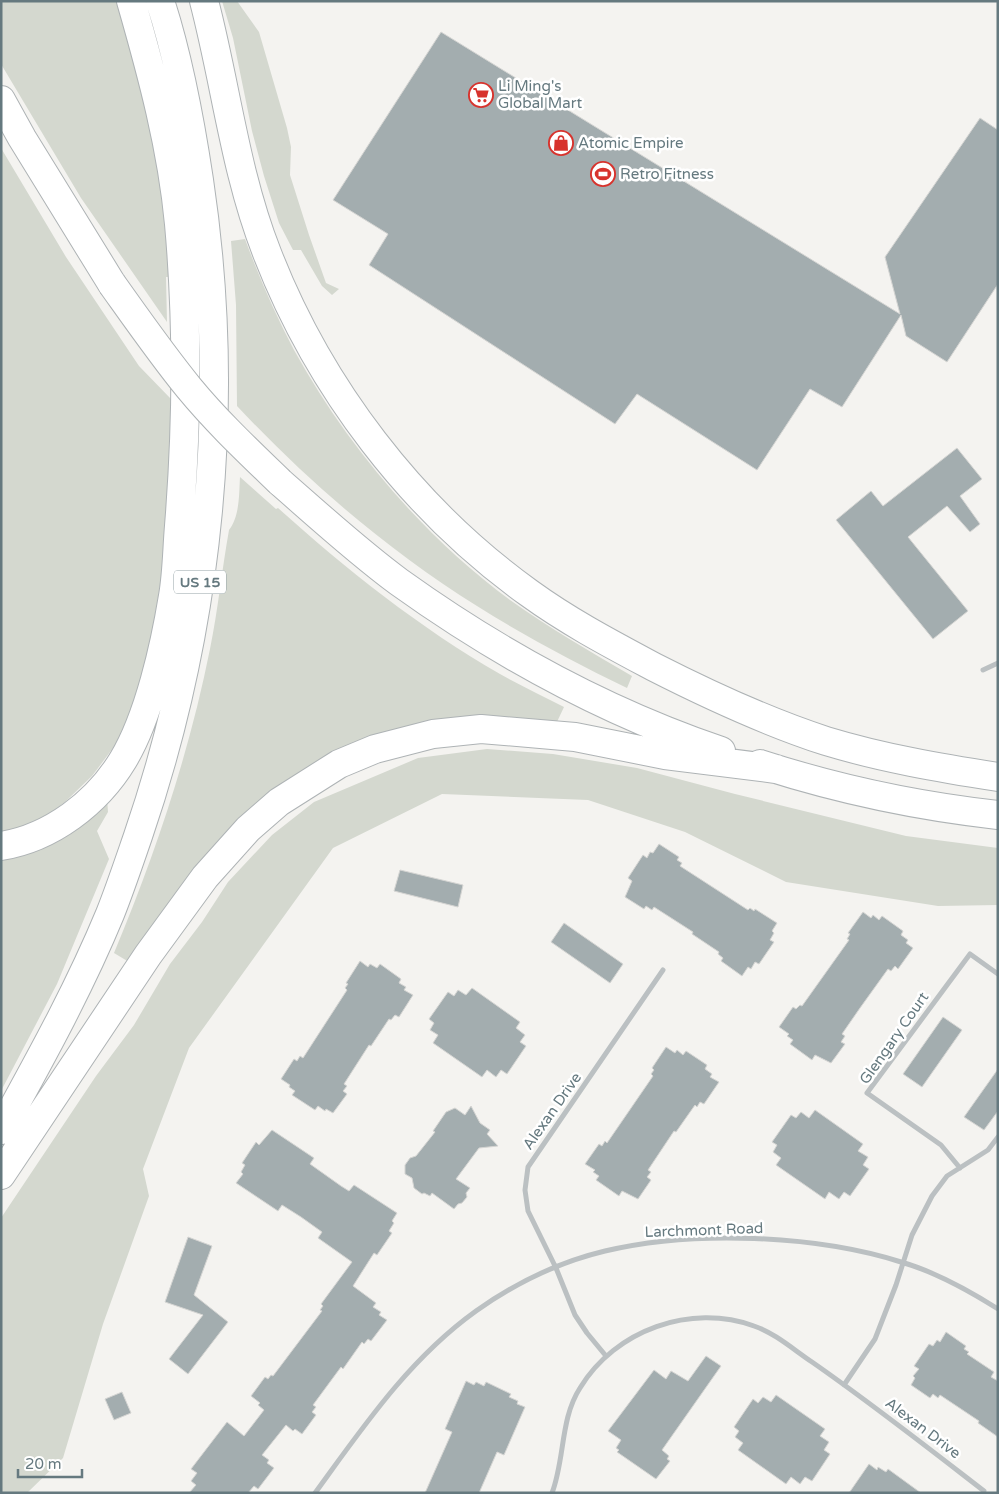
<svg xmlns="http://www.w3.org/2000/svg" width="999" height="1494" font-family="'Varela Round',sans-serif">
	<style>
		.green { fill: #d4d8cf }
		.building { fill: #a3adaf; stroke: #d5d5d3 }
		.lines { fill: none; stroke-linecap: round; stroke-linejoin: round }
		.motorway-casing { stroke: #aeb3b5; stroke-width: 30 }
		.minor { stroke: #bbc0c2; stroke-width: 5 }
		.motorway { stroke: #fff; stroke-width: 28 }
		.motorway-bridge-casing { stroke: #aeb3b5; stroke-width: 30; stroke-linecap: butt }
		.motorway-bridge { stroke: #fff; stroke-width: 28 }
		.labels { text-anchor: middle; stroke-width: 5; stroke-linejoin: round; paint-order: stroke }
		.shield { fill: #fff; stroke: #93a1a5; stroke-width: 1 }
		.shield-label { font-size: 14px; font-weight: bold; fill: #65797f }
		.poi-label { font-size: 15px; fill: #65797f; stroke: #fff; text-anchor: start }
		.street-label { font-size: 15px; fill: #65797f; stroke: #fff }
	</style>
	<rect width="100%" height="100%" fill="#f4f3f0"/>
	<path class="green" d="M1 1H119L141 83 163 196 171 277H166L167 322 81 198 1 64Z
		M222 1H237L259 32 287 128 291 147 290 175 309 235 326 283 339 289 332 295 322 286 301 250H293L279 223 264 176 252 131 233 38Z
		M1 148 66 257 139 366 171 399 174 432 165 556 149 650 137 697 116 744 92 776 65 802 43 819 19 829 1 833Z
		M245 239C259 277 275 314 294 350 347 446 422 535 510 600 549 628 591 652 632 676L627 688C576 663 526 637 477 606 389 551 308 482 237 406L236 305 231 241Z
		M240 477 276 509 278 508C347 570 420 628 500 674 521 686 543 696 564 707L556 724 352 746 129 962 114 953C155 855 189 754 210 649 218 610 222 569 229 530 240 516 239 493 240 477Z
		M487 749 553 754 637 768 735 794 906 836 998 848V905L938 906 786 882 685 832 588 800 442 794 333 848 189 1048 143 1169 149 1196 103 1324 63 1458 27 1493H1V1218L96 1076 134 1025 170 964 202 922 228 882 272 835 314 802 418 758Z
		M107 798 108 812 97 831 109 859 57 984 1 1091V859L51 843 89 820Z"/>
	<path class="building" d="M441 32 900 314 885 257 980 118 998 130V284L947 362 906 336 901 315 842 407 810 389 757 470 637 394 615 424 369 265 388 234 333 200Z
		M957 448 982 479 960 496 980 524 970 532 947 506 908 537 968 611 933 639 836 520 871 491 883 506Z
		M659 844 679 857 677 860 682 863 680 866 748 910 750 908 754 911 755 909 777 923 772 931 774 933 770 940 774 942 759 964 755 962 751 969 748 967 742 976 721 961 723 958 718 954 719 952 692 934 693 932 654 907 652 910 646 906 644 909 625 897 632 881 628 878 643 855 647 858 650 852 653 853Z
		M400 870 463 885 458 907 394 891Z
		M863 912 871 918 873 915 879 920 882 916 903 931 901 935 908 940 906 943 913 948 898 969 895 966 891 971 888 969 860 1008 842 1034 845 1036 841 1042 845 1044 831 1063 815 1055 812 1060 790 1044 793 1040 787 1036 789 1034 779 1027 793 1007 796 1009 800 1005 802 1006 849 940 847 939 850 934 848 933Z
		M564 923 623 964 610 983 551 942Z
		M360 961 368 967 370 964 377 968 380 964 401 979 399 983 406 987 404 990 413 995 399 1017 395 1015 391 1020 389 1019 371 1046 369 1045 344 1084 347 1086 343 1091 347 1094 333 1113 326 1109 325 1111 318 1106 315 1110 292 1095 295 1091 289 1087 290 1085 281 1079 294 1059 297 1061 300 1056 303 1058 347 990 345 988 348 984 346 983Z
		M472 988 520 1022 516 1028 525 1035 520 1042 526 1046 507 1074 501 1070 496 1077 487 1070 482 1077 433 1043 438 1035 430 1030 434 1023 429 1019 448 992 454 996 458 990 466 995Z
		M943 1017 962 1030 922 1087 903 1074Z
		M666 1047 675 1053 677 1050 683 1055 686 1051 707 1065 705 1069 712 1074 710 1077 719 1082 704 1104 700 1102 697 1107 695 1105 676 1132 674 1131 648 1170 651 1172 647 1177 651 1180 638 1199 622 1191 619 1196 596 1180 599 1176 593 1172 595 1170 585 1164 599 1144 602 1146 605 1141 607 1143 653 1076 651 1074 654 1070 652 1068Z
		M998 1069V1111L984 1130 964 1117Z
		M471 1106 480 1123 490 1130 487 1134 498 1146 479 1148 456 1179 470 1188 466 1193 467 1197 462 1203 458 1204 454 1209 432 1193 430 1196 424 1193 422 1194 414 1188 412 1178 405 1174V1165L410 1158 416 1156 435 1132 433 1131 446 1112 455 1108 465 1115Z
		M815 1110 863 1144 858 1151 868 1157 863 1165 869 1169 850 1196 844 1192 839 1199 829 1192 825 1199 776 1165 781 1158 773 1152 777 1145 772 1142 791 1115 796 1118 801 1112 809 1118Z
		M272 1130 314 1158 310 1164 341 1186 349 1191 354 1185 397 1213 392 1221 394 1223 389 1231 392 1233 377 1255 374 1253 353 1286 376 1303 373 1307 381 1312 379 1315 387 1320 371 1341 368 1339 364 1344 362 1342 343 1369 341 1367 313 1405 316 1407 312 1412 316 1415 302 1434 295 1429 293 1431 286 1425 262 1455 269 1460 267 1463 274 1468 258 1489 254 1486 248 1493H189L196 1485 191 1481 197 1473 191 1469 227 1422 244 1436 264 1410 258 1405 260 1403 251 1396 265 1377 268 1379 271 1375 273 1376 322 1311 320 1310 323 1306 321 1304 352 1262 318 1238 322 1232 301 1217 282 1205 278 1211 236 1183 243 1174 241 1172 245 1165 242 1163 256 1142 259 1145Z
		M188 1237 212 1246 194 1295 228 1322 188 1374 169 1359 203 1315 165 1302Z
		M946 1332 966 1346 964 1349 969 1352 967 1354 994 1372 991 1377 998 1381V1437L978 1423 979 1421 940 1395 938 1398 933 1394 930 1398 911 1385 915 1378 913 1376 919 1369 914 1366 929 1344 933 1346 937 1340 940 1342Z
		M706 1356 721 1366 662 1450 669 1456 667 1459 670 1461 656 1479 617 1452 619 1450 616 1448 621 1440 608 1431 654 1370 666 1379 671 1371 688 1381Z
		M466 1381 474 1385 476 1382 484 1386 486 1382 511 1394 509 1397 518 1401 517 1404 525 1407 504 1455 497 1452 479 1493H425L452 1432 445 1429Z
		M122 1392 131 1413 114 1420 105 1399Z
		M776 1395 825 1429 820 1436 829 1442 824 1450 830 1454 812 1481 805 1477 800 1484 791 1477 786 1484 738 1450 743 1443 735 1437 739 1431 734 1427 753 1399 758 1403 763 1397 771 1402Z
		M869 1464 877 1470 878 1467 886 1472 888 1469 921 1493H849Z"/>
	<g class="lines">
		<defs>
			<path id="motorway" d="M204 1C226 85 235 172 267 253 319 387 412 509 529 593 569 622 611 644 654 667 709 695 767 722 826 741 882 758 940 768 998 777
				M1 100 22 138 112 284
				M280 482C319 516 357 551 399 582 498 653 606 712 721 751
				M760 764C837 789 917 806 998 815
				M1 846C51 838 97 803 123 760 149 717 165 645 173 596 177 573 177 549 179 526 187 426 188 324 179 224 172 148 152 74 131 1
				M1 1130C40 1059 79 989 110 914 120 889 129 862 138 836 210 626 232 400 199 180 190 120 179 59 160 1
				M1 1175 148 955 205 877 248 829 279 802 339 764 375 749 433 734 481 729 575 737 665 755 776 769"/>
		</defs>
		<use href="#motorway" class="motorway-casing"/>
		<path class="minor" d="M983 670 998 663
			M960 1168 941 1145 867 1093 970 954 998 974
			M606 1356 587 1333 575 1315 556 1268 528 1211 525 1190 528 1167 663 970
			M844 1385 875 1339 896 1285 912 1235 932 1196 947 1176 988 1150 998 1137
			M315 1493C363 1427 409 1359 476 1311 514 1284 559 1262 605 1251 694 1230 815 1235 901 1262 936 1272 968 1290 998 1309
			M552 1493C565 1459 560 1419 580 1388 615 1330 691 1303 754 1326 775 1333 794 1350 812 1362 871 1403 927 1447 984 1491L983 1493"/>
		<use href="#motorway" class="motorway"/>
		<defs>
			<path id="motorway-bridge" d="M112 284C137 319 162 355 189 388 217 422 249 452 280 482"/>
		</defs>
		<use href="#motorway-bridge" class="motorway-bridge-casing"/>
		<use href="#motorway-bridge" class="motorway-bridge"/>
	</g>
	<defs>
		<symbol id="supermarket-ring" viewBox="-11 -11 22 22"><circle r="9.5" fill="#fff" stroke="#d7332d" stroke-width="1.5"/><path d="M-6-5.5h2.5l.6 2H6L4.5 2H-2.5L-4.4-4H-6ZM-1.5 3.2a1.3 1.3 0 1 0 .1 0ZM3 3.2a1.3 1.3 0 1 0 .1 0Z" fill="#d7332d"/></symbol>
		<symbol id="shop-ring" viewBox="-11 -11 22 22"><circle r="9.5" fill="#fff" stroke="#d7332d" stroke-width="1.5"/><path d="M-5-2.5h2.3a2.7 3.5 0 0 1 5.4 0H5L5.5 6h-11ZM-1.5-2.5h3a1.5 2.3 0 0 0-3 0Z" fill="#d7332d"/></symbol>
		<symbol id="stadium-ring" viewBox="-11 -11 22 22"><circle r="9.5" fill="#fff" stroke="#d7332d" stroke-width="1.5"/><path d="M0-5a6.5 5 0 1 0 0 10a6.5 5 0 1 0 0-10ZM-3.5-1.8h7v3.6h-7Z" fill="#d7332d"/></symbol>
	</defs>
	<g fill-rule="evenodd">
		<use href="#supermarket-ring" x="467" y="81" width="28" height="28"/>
		<use href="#shop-ring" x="547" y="129" width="28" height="28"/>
		<use href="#stadium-ring" x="589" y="160" width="28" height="28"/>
	</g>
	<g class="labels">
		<rect class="shield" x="174" y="570.5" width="52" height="23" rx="4"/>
		<g class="shield-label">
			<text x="200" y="587">US 15</text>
		</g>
		<g class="poi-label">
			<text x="498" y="91">Li Ming's<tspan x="498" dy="17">Global Mart</tspan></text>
			<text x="578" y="148">Atomic Empire</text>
			<text x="620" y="179">Retro Fitness</text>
		</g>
		<g class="street-label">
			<text transform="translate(894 1038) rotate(-55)" y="5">Glengary Court</text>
			<text transform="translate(552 1111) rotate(-55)" y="5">Alexan Drive</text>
			<text transform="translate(704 1230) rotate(-2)" y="5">Larchmont Road</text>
			<text transform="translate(923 1428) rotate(37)" y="5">Alexan Drive</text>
		</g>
	</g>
	<rect width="999" height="1494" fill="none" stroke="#65797f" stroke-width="5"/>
	<path d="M18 1469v8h64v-8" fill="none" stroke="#65797f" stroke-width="2.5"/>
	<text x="25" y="1469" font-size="15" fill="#65797f" stroke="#ffffff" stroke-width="4" paint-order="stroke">20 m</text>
</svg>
